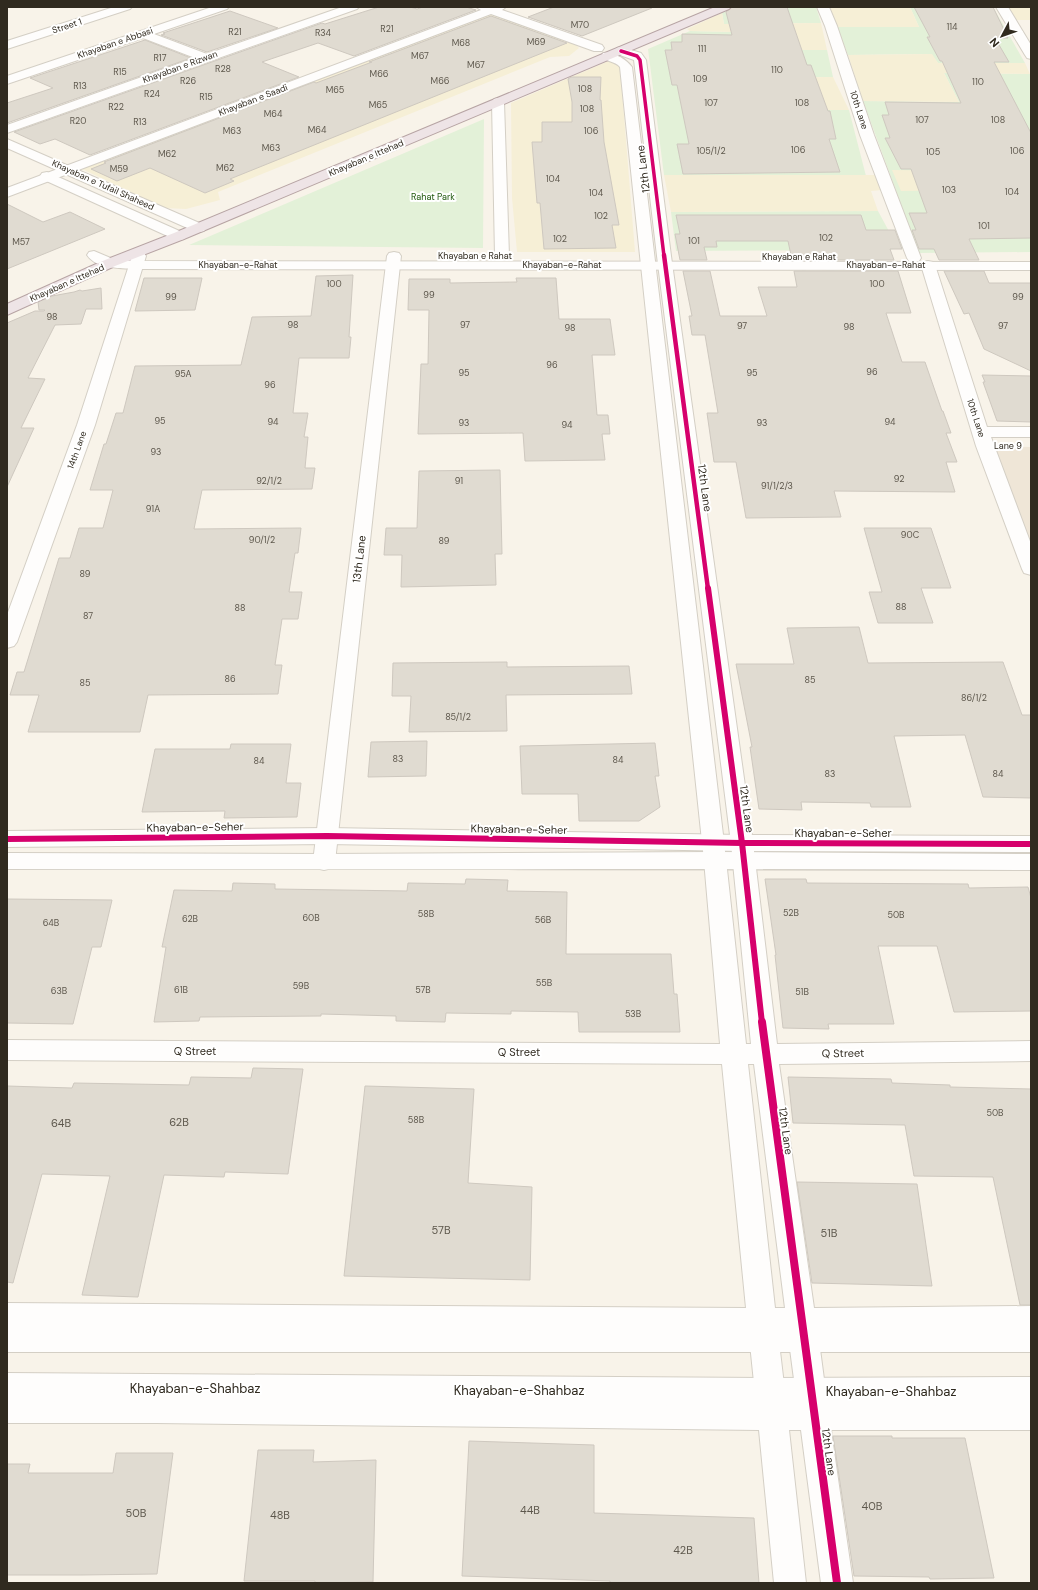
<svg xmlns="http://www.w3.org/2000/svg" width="1038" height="1590" font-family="'DM Sans',sans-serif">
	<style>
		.commercial { fill: #efe6d7 }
		.green { fill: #e3f1d8 }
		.sand { fill: #f6efd6 }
		.building { fill: #e0dbd1; stroke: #cec8bf }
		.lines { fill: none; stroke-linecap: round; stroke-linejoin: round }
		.minor-casing { stroke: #d4cfc5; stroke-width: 2 }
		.tertiary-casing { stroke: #d4cfc5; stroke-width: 2 }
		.secondary-casing { stroke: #d4cfc5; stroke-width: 2 }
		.primary-casing { stroke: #b7a4a4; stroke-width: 2 }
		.minor { fill: #fefdfc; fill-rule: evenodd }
		.tertiary { fill: #fefdfc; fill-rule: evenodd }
		.secondary { fill: #fefdfc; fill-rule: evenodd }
		.primary { fill: #eee4e6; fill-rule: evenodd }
		.cycleway-far3-casing { stroke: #fff; stroke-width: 5 }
		.cycleway-far2-casing { stroke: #fff; stroke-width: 6 }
		.cycleway-far1-casing { stroke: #fff; stroke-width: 8 }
		.cycleway-casing { stroke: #fff; stroke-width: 10 }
		.cycleway-far3 { stroke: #d6006c; stroke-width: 3.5 }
		.cycleway-far2 { stroke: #d6006c; stroke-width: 4.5 }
		.cycleway-far1 { stroke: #d6006c; stroke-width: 6 }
		.cycleway { stroke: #d6006c; stroke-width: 8 }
		.labels { text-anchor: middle; stroke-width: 4; stroke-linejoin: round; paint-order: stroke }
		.number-label { font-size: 9px; fill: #5d574c }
		.far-street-label { font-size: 9px; fill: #302a1f; stroke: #fff }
		.far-park-label { font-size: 9px; fill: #1d560a; stroke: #fff }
		.street-label { font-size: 11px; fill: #302a1f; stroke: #fff }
		.near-number-label { font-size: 11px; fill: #5d574c }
		.near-street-label { font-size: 13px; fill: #302a1f; stroke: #fff }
	</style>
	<rect width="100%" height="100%" fill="#f8f3e9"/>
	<path class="commercial" d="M990 446 1031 447V554Z"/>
	<path class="green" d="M735 7H816L821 23 724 24 722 13Z
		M910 7H993L1025 63H938L931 54 848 55 837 27H919Z
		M690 31 736 32V50H827L833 77 744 78 750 110H849L866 176 664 175 648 49Z
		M944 73 1030 74 1031 76V252L919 253 863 101 959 102Z
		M484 119 483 248 189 245Z
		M878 211 898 248 889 250 676 251 671 212Z"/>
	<path class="sand" d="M830 7H910L919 27H837Z
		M1007 7H1031V20H1014Z
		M491 13 573 42 579 48 569 56 550 57 218 192 220 200 186 209 165 208 82 169Z
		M722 13 724 24 821 23 827 50H736V32L690 31 687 29Z
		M932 54 938 63H1025L1030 74 944 73 959 102 863 101 848 55Z
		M611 60 620 66 635 252H517L512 198 511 103Z
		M833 77 849 110H750L744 78Z
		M892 170 979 171 988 190 901 191Z
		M664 175H878L882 190 871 191 878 211 671 212Z"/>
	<path class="building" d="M379 7H410L417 9 423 7H466L476 10 354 56 318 43 262 62 299 77 90 155 55 139 40 144 14 132 322 23 325 24Z
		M554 7H652V8L582 36 528 17Z
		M732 7H787L807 65H811L828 111H830L836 139H829L840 172 683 174 677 144H689L677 85H672L665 50H672L671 42H682V34L732 35 726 12Z
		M914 7H993L1008 38H995L1009 62H994L1031 133V238L969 239 979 260H939L934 249H919L912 230H916L909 213H927L911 169H901L885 138H890L882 115H889L885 102 961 103 942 61H940L927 37H930Z
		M230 11 278 28 207 52 161 35 165 34 163 33Z
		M491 16 567 43 230 179 234 181 205 193 150 168 117 181 91 169 106 163 104 162 314 82 316 83 372 62H369Z
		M145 40 191 58 7 123V103L53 88 30 78Z
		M571 77H601L600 100H601L604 142 619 225H612L616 248 544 249 540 203H537L532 142H542V122H572V102L568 79Z
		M7 204 43 222 70 212 105 229 7 269Z
		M676 215H861L866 230H895L902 249H890L894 260H792L788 241H716L717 247H704L707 260H680L675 234H680Z
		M683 271H710L720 316H767L758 287H797L794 271H898L911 313H886L902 362H925L942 411H943L951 433H946L957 462H946L955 492 834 491 841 517 746 518 736 462H714L707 413H718L705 335H692L689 316H692Z
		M944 271H984L989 283H1031V371L984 349 969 313 964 314Z
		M353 275 349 337H351L349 358H299L293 413H308L304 437H308L305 468H315L312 489 202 490 194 529 301 528 298 553H295L289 592H302L298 619H282L275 665H282L278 694 148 695 140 732H28L39 695H10L17 672H24L59 558H70L79 528H103L113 490H90L104 444H106L116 413H123L135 366 241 365 252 317 311 316 316 276Z
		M144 278H202L195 310 135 311Z
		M516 278H556L559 319H610L615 355H592L597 415H608L610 434H602L605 460 525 461 523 433 418 434 421 364H428L429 310H408L409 279H450V283L517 282Z
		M101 288 102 309H86L81 324 55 325 28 378 45 379 21 428H34L7 487V323L35 311H44L45 310H39L38 302 52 296 74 292 80 290 82 291Z
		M982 375 1031 376V422L997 421 983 382H985Z
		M500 470 502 554H495L496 585 401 587 402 555H384L386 528H417L419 471Z
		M864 528H931L951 588H921L933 623H878L869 592H882Z
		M859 627 868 663 1003 662 1022 715H1031V798L983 797 965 735 894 736 911 807H871L870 803 801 802 802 810 759 809 750 747H752L736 664H794L787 628Z
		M507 662V667L629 666 632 694 506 695 507 731 409 732 411 696H392L393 663Z
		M427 741 426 776 368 777 371 742Z
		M655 743 659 776H655L660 807 639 821H579L578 794H522L520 746Z
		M231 744H291L286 783H301L297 817 224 818 225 811 142 812 155 749H230Z
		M466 879 508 880 507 891 567 892 566 954H671L674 994H677L680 1032H579L578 1012 511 1011V1014L446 1013 445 1022 396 1021V1016L321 1014V1016L200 1017 199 1021 154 1022 166 947H162L174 890 232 891 233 883 275 884V889L407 891 408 883 465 884Z
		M765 879H806L807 883 968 884 969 888 1028 887 1031 898V1011L954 1012 937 946H878L894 1024H828L829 1029 783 1028 775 955H776Z
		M7 899 112 900 101 947H92L73 1024 7 1023Z
		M253 1068 303 1069 288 1174 225 1172 224 1177 164 1175 138 1297 82 1295 110 1176 42 1174 13 1283 7 1282V1086L72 1088 74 1083 189 1085 191 1077 251 1078Z
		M788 1077 891 1079 892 1083 950 1085V1087L1031 1089V1305H1020L993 1177 914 1176 905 1125 793 1123Z
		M365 1086 474 1089 468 1183 532 1187 530 1280 344 1276Z
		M797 1182 917 1184 932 1286 812 1283Z
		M833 1436H892V1438H965L994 1578 930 1579 929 1577 854 1576Z
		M469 1441 594 1445V1513L754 1518 759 1583H610V1581L462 1576Z
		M258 1450H314L313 1462 376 1460 373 1582 315 1583V1581H244Z
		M116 1453H173L157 1574 81 1575H7V1464H30L28 1473H113Z"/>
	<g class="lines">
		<defs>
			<path id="minor" d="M114 7H132L130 9 7 49V41Z
				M212 7H229L227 9 154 34 207 54 342 7H359L357 9 7 133V125L195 58 143 38 7 84V76Z
				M476 7H506L502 10 602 45 604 48 602 51H594L491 14 7 197V188L481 10Z
				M817 7H829L837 26 874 135 921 258 919 261 914 262 909 261 907 258 860 135 825 26Z
				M996 7H1008L1031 45V59L1027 58 1025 55Z
				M621 47 641 53 646 60 671 256 753 843 777 1044 1031 1041V1061L779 1064 814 1308 1031 1306V1332L818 1334 827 1402H1031V1430H831L853 1583H821L801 1430H789L806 1583H774L759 1430 156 1423H7V1395H156L756 1402 749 1334 7 1329V1303L746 1308 722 1064 7 1060V1040L720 1044 704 860 620 67C615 61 606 62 601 56L603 53C613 51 626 59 632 67L726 860 746 1044H751L731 843 657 256 634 60 617 54 615 51 617 48ZM748 1064H754L785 1308H775ZM778 1334H788L797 1402H786Z
				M498 98 502 99 504 102 509 256 507 259 502 260 497 259 495 256 492 102 494 99Z
				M139 252 144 253 146 256 95 425 17 642 14 646 7 648V615L77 425 132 256 134 253Z
				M394 252 399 253 401 256 335 862 332 868 324 870 316 868 313 862 387 256 389 253Z
				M928 261 933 262 935 265 987 427H1031V437H991L1031 544V575L1024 573 1022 569 976 446 921 265 923 262Z"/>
			<path id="tertiary" d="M7 139 204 225 206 228 204 231 199 232 194 231 7 148Z
				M47 172 184 233 186 236 184 239 179 240 174 239 42 179 40 176 42 173Z
				M94 251 113 259 135 261 1031 262V270L135 269C120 268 96 269 87 255L89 252Z
				M327 828 742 835 1031 836V852L742 851 327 844 7 847V831Z
				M715 852 1031 854V870C690 868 348 870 7 869V853L324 854Z"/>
			<path id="secondary" d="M7 1326H1031V1352H7Z
				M7 1373 770 1378 1031 1377V1405L770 1406 7 1401Z"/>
			<path id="primary" d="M715 7H731L729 9 184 239 115 266 7 315V304L105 260 174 233Z"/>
		</defs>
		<use href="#minor" class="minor-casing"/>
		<use href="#tertiary" class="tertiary-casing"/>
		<use href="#secondary" class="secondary-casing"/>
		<use href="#primary" class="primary-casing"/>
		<use href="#minor" class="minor"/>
		<use href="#tertiary" class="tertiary"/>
		<use href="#secondary" class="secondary"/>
		<use href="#primary" class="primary"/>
		<defs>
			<path id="cycleway-far3" d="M621 51 637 56 640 60 664 256"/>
			<path id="cycleway-far2" d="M664 255 708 589"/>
			<path id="cycleway-far1" d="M708 588 742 843 762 1023
				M7 839 327 836 742 843 1031 844"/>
			<path id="cycleway" d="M762 1022 837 1583"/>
		</defs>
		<use href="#cycleway-far3" class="cycleway-far3-casing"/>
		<use href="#cycleway-far2" class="cycleway-far2-casing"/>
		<use href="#cycleway-far1" class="cycleway-far1-casing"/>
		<use href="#cycleway" class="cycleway-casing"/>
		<use href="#cycleway-far3" class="cycleway-far3"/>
		<use href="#cycleway-far2" class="cycleway-far2"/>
		<use href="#cycleway-far1" class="cycleway-far1"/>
		<use href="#cycleway" class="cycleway"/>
	</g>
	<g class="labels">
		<g class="number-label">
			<text x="580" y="28">M70</text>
			<text x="952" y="30">114</text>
			<text x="387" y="32">R21</text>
			<text x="235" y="35">R21</text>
			<text x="323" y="36">R34</text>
			<text x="536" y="45">M69</text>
			<text x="461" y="46">M68</text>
			<text x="702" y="52">111</text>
			<text x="420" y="59">M67</text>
			<text x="160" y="61">R17</text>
			<text x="476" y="68">M67</text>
			<text x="223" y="72">R28</text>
			<text x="777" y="73">110</text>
			<text x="120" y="75">R15</text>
			<text x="379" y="77">M66</text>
			<text x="700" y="82">109</text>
			<text x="188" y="84">R26</text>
			<text x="440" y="84">M66</text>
			<text x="978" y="85">110</text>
			<text x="80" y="89">R13</text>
			<text x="585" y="92">108</text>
			<text x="335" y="93">M65</text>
			<text x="152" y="97">R24</text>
			<text x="206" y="100">R15</text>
			<text x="711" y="106">107</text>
			<text x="802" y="106">108</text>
			<text x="378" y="108">M65</text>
			<text x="116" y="110">R22</text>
			<text x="587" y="112">108</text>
			<text x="273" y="117">M64</text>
			<text x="922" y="123">107</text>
			<text x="998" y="123">108</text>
			<text x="78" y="124">R20</text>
			<text x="140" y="125">R13</text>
			<text x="317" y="133">M64</text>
			<text x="232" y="134">M63</text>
			<text x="591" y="134">106</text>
			<text x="271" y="151">M63</text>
			<text x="798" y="153">106</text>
			<text x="711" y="154">105/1/2</text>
			<text x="1017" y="154">106</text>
			<text x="933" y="155">105</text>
			<text x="167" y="157">M62</text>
			<text x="225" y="171">M62</text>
			<text x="119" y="172">M59</text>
			<text x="553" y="182">104</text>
			<text x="949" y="193">103</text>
			<text x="1012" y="195">104</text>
			<text x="596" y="196">104</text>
			<text x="601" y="219">102</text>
			<text x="984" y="229">101</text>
			<text x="826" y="241">102</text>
			<text x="560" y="242">102</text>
			<text x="694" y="244">101</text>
			<text x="21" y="245">M57</text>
			<text x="334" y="287">100</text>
			<text x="877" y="287">100</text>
			<text x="429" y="298">99</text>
			<text x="171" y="300">99</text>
			<text x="1018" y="300">99</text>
			<text x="52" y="320">98</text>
			<text x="293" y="328">98</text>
			<text x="465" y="328">97</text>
			<text x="742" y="329">97</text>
			<text x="1003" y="329">97</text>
			<text x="849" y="330">98</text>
			<text x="570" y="331">98</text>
			<text x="552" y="368">96</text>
			<text x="872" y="375">96</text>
			<text x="464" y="376">95</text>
			<text x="752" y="376">95</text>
			<text x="183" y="377">95A</text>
			<text x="270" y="388">96</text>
			<text x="160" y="424">95</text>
			<text x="273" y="425">94</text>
			<text x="890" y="425">94</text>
			<text x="464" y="426">93</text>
			<text x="762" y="426">93</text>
			<text x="567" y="428">94</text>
			<text x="156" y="455">93</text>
			<text x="899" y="482">92</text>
			<text x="269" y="484">92/1/2</text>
			<text x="459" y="484">91</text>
			<text x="777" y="489">91/1/2/3</text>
			<text x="153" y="512">91A</text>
			<text x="910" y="538">90C</text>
			<text x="262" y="543">90/1/2</text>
			<text x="444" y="544">89</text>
			<text x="85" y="577">89</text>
			<text x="901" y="610">88</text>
			<text x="240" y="611">88</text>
			<text x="88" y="619">87</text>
			<text x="230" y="682">86</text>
			<text x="810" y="683">85</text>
			<text x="85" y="686">85</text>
			<text x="974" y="701">86/1/2</text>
			<text x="458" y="720">85/1/2</text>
			<text x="398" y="762">83</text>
			<text x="618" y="763">84</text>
			<text x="259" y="764">84</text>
			<text x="830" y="777">83</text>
			<text x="998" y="777">84</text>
			<text x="791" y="916">52B</text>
			<text x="426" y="917">58B</text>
			<text x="896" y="918">50B</text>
			<text x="311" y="921">60B</text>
			<text x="190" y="922">62B</text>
			<text x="543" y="923">56B</text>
			<text x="51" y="926">64B</text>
			<text x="544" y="986">55B</text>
			<text x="301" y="989">59B</text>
			<text x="181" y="993">61B</text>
			<text x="423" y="993">57B</text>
			<text x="59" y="994">63B</text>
			<text x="802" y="995">51B</text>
			<text x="633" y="1017">53B</text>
			<text x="995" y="1116">50B</text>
			<text x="416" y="1123">58B</text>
		</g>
		<g class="far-street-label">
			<text transform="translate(67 26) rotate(-18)" y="3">Street 1</text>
			<text transform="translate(115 43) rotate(-19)" y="3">Khayaban e Abbasi</text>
			<text transform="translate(180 67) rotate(-20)" y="3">Khayaban e Rizwan</text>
			<text transform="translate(253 100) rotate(-21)" y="3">Khayaban e Saadi</text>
			<text transform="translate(859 110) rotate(72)" y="3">10th Lane</text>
			<text transform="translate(366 158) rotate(-23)" y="3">Khayaban e Ittehad</text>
			<text transform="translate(103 185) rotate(24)" y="3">Khayaban e Tufail Shaheed</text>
			<text x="475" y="259">Khayaban e Rahat</text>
			<text x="799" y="260">Khayaban e Rahat</text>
			<text x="238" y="268">Khayaban-e-Rahat</text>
			<text x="562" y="268">Khayaban-e-Rahat</text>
			<text x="886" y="268">Khayaban-e-Rahat</text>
			<text transform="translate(67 283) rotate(-24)" y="3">Khayaban e Ittehad</text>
			<text transform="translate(976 418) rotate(72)" y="3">10th Lane</text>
			<text x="1008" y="449">Lane 9</text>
			<text transform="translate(77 450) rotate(-70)" y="3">14th Lane</text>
		</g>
		<g class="far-park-label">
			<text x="433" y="200">Rahat Park</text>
		</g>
		<g class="street-label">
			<text transform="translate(643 169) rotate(-97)" y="4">12th Lane</text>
			<text transform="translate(705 488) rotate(82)" y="4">12th Lane</text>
			<text transform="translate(359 559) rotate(-83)" y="4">13th Lane</text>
			<text transform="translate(747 809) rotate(82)" y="4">12th Lane</text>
			<text transform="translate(195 827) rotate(-1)" y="4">Khayaban-e-Seher</text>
			<text transform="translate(519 829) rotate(1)" y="4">Khayaban-e-Seher</text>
			<text x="843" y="837">Khayaban-e-Seher</text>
			<text x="195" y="1055">Q Street</text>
			<text x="519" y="1056">Q Street</text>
			<text transform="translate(843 1053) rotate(-1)" y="4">Q Street</text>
			<text transform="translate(786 1131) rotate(82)" y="4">12th Lane</text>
			<text transform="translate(829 1452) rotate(82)" y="4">12th Lane</text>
		</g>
		<g class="near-number-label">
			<text x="179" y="1126">62B</text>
			<text x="61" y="1127">64B</text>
			<text x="441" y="1234">57B</text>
			<text x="829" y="1237">51B</text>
			<text x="872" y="1510">40B</text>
			<text x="530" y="1514">44B</text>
			<text x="136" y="1517">50B</text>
			<text x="280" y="1519">48B</text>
			<text x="683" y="1554">42B</text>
		</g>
		<g class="near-street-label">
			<text x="195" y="1393">Khayaban-e-Shahbaz</text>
			<text x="519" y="1395">Khayaban-e-Shahbaz</text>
			<text x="891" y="1396">Khayaban-e-Shahbaz</text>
		</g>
	</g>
	<rect width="1038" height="1590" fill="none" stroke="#302a1f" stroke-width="16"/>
	<g transform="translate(1002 36) rotate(229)" stroke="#ffffff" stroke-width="3" paint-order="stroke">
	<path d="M0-3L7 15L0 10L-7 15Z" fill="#302a1f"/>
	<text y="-6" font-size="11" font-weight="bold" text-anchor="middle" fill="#302a1f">N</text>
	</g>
</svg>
